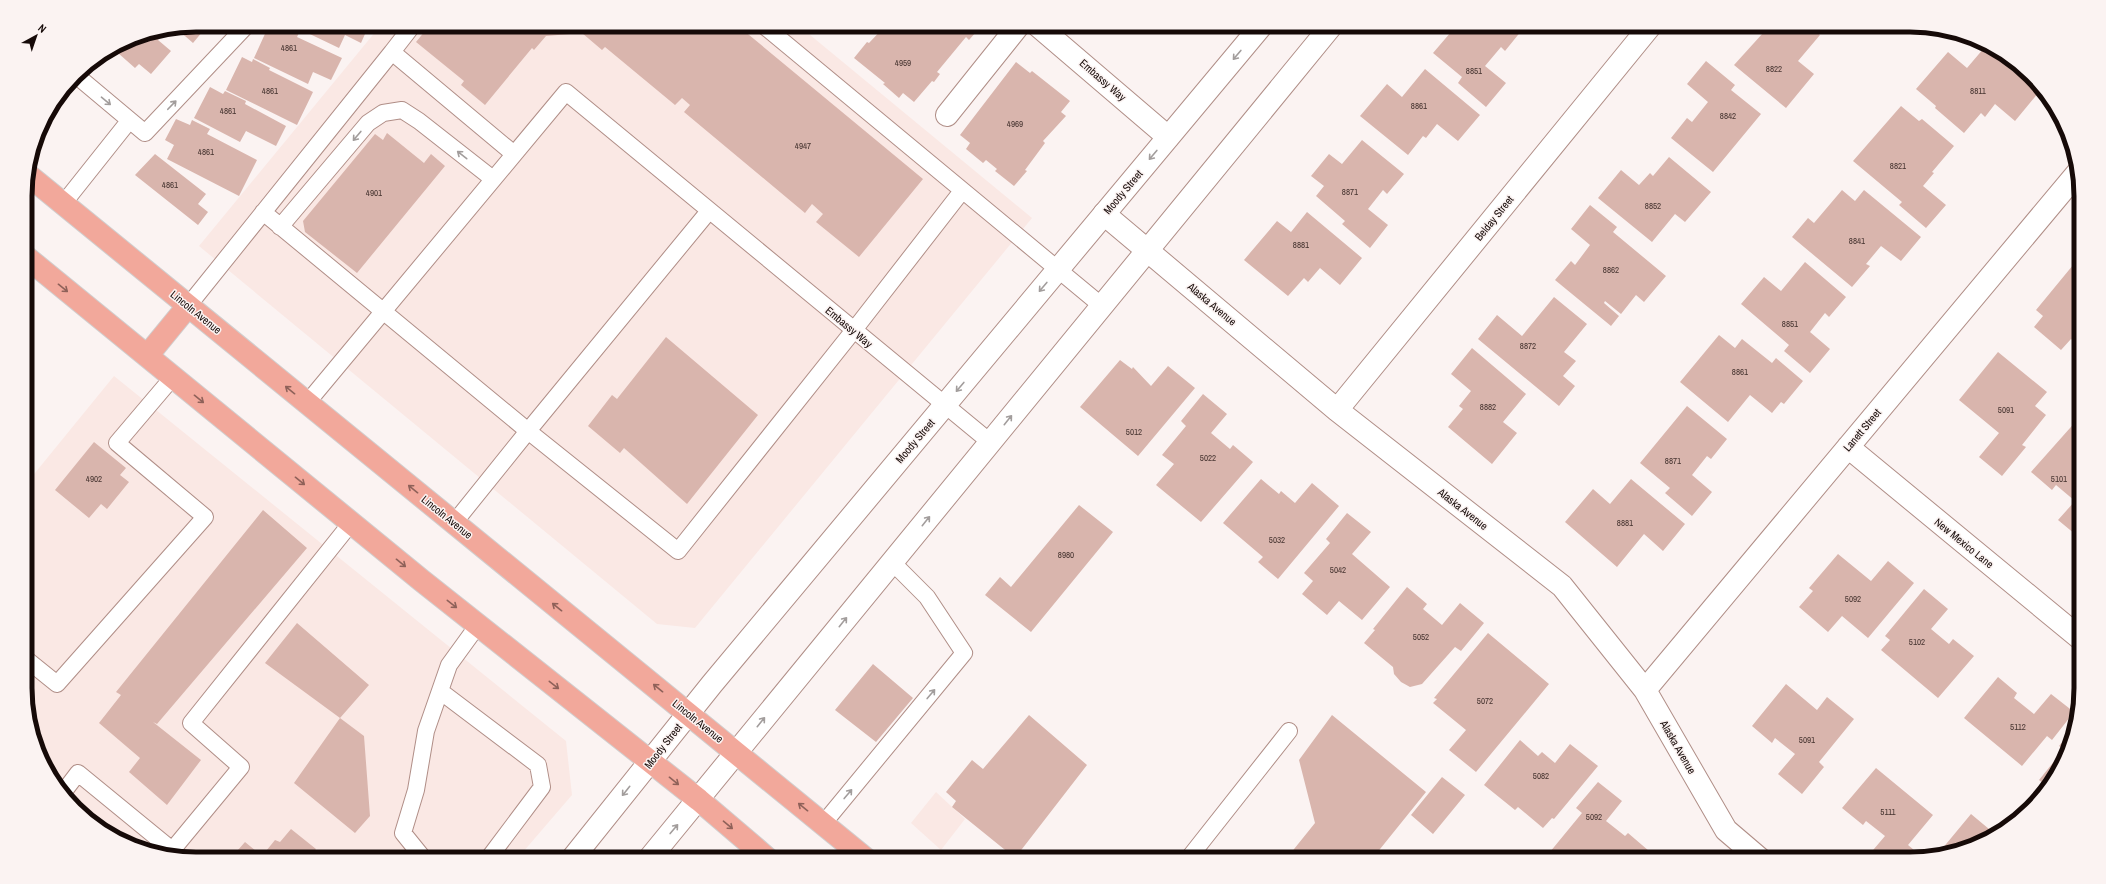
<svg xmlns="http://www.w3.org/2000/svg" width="2106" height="884" font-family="'Archivo Narrow',sans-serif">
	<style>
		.built { fill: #fae8e4 }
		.building { fill: #d9b5ad }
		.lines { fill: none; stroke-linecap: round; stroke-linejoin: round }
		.service-casing { stroke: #b08e87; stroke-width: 18 }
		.minor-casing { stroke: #b08e87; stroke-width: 24 }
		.secondary-casing { stroke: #b08e87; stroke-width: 24 }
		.primary-casing { stroke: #d0cece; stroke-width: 24 }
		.service { stroke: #fff; stroke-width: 16 }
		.minor { stroke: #fff; stroke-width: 22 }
		.secondary { stroke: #fff; stroke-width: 22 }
		.primary { stroke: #f2a89b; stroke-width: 22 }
		.oneway { stroke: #a29d9c }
		.oneway2 { stroke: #8f6159 }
		.labels { text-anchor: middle; stroke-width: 3; stroke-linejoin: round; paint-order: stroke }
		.number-label { font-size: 9px; fill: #473531 }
		.street-label { font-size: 11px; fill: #160a08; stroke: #fbf3f2 }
		.rim { fill: none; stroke: #160a08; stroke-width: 5 }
	</style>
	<rect width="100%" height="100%" fill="#fbf3f2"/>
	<path class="built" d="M381 25H798L1032 218 695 628 657 624 199 246Z
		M114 376 566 741 572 795 517 859H196L131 846 92 824 60 792 38 754 26 711V484Z
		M936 792 965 819 941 850 911 823Z"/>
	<path class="building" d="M196 25H208L193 43 177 29Z
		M269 25 280 29 282 25 299 33 297 37 342 58 331 80 313 72 308 84 254 58Z
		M291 25H369L361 43 345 35 339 48Z
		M430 25H737L923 179 859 257 816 222 823 214 812 204 805 213 684 112 690 105 682 98 675 105 605 47 602 50 582 33 546 36 534 50 532 48 485 105 461 85 464 81 416 42Z
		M886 25H976L973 30 976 32 969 40 966 37 937 72 940 74 934 82 932 81 914 102 903 93 899 98 883 84 885 83 854 58 867 42 869 43Z
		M1111 25H1132L1126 32 1123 29 1120 32Z
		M1457 25H1515L1522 30 1505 51 1501 47 1485 66 1506 83 1486 107 1458 83 1462 77 1433 53Z
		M1754 25H1808L1820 35 1798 61 1814 74 1786 108 1734 65 1763 33Z
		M166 31 158 40 171 51 151 74 139 64 135 68 118 53 120 51 116 47 131 38Z
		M1984 48 2039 92 2015 121 1995 104 1985 117 1981 113 1964 133 1935 108 1936 106 1916 89 1948 52 1967 68Z
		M242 57 252 62 253 59 270 68 269 70 313 92 297 125 226 90Z
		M1706 61 1735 85 1731 90 1761 114 1713 172 1671 138 1687 118 1692 122 1708 102 1687 84Z
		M1016 62 1030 73 1032 71 1070 101 1061 112 1066 116 1043 141 1045 143 1025 170 1027 171 1014 186 995 171 997 169 986 160 983 163 966 149 970 143 960 135Z
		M1425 69 1480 115 1458 141 1437 124 1426 138 1423 136 1408 155 1360 116 1387 84 1402 97Z
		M210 87 223 94 225 91 246 101 245 104 286 126 276 146 246 131 240 142 194 118Z
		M1901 106 1919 121 1922 119 1954 146 1932 172 1934 173 1923 186 1946 205 1926 228 1899 205 1902 202 1853 161Z
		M176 119 190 125 192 120 210 129 207 134 257 160 239 196 167 159 174 145 165 140Z
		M387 133 424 163 431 154 445 166 357 273 305 232 303 221 375 134 383 140Z
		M1362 140 1404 174 1387 194 1383 190 1368 209 1388 225 1370 248 1342 224 1345 221 1316 196 1324 186 1311 176 1329 154 1342 164Z
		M155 154 206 194 198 204 208 212 198 225 135 175Z
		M1669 157 1711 192 1685 222 1675 214 1652 242 1598 198 1621 170 1639 185 1650 173 1653 176Z
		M1842 190 1855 201 1864 190 1921 237 1901 261 1881 246 1866 264 1870 266 1852 287 1792 237 1808 218 1814 223Z
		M1590 205 1617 227 1613 232 1666 276 1644 302 1636 295 1621 314 1605 301 1604 303 1619 316 1611 326 1555 280 1571 261 1575 265 1590 245 1571 229Z
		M1307 212 1362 258 1340 285 1320 268 1308 282 1304 278 1288 296 1244 260 1277 221 1291 232Z
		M2078 259 2080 340 2077 344 2071 339 2061 350 2034 327 2043 316 2036 310Z
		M1805 262 1846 297 1829 317 1825 313 1810 332 1830 349 1810 373 1784 351 1789 345 1741 304 1764 277 1781 291Z
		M1554 297 1587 324 1564 352 1576 361 1563 376 1575 386 1559 406 1478 339 1497 315 1522 336Z
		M1719 335 1735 348 1742 339 1772 363 1776 358 1803 381 1784 404 1781 402 1772 413 1750 395 1728 422 1680 382Z
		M666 337 758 415 687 504 624 448 620 453 588 426 612 395 617 399Z
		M1472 348 1526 394 1503 422 1517 433 1492 464 1448 427 1463 409 1459 406 1471 391 1451 374Z
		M1998 352 2047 392 2035 406 2046 415 2022 445 2026 447 2002 476 1979 457 1999 433 1959 400Z
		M1120 360 1132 369 1133 367 1151 386 1168 366 1195 388 1138 456 1080 407Z
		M1203 394 1227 414 1211 433 1230 449 1233 445 1253 462 1201 522 1156 485 1174 464 1162 455 1186 426 1181 421Z
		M1687 406 1727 439 1711 459 1707 456 1692 475 1712 492 1692 516 1665 493 1670 488 1640 463Z
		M2078 419 2080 421 2081 539 2058 520 2075 501 2056 485 2052 490 2031 472Z
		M94 442 126 468 120 475 129 482 107 509 101 504 89 518 55 490Z
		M1261 479 1279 494 1281 491 1295 503 1312 483 1339 506 1278 579 1258 562 1263 557 1223 523Z
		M1631 479 1685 524 1663 551 1644 534 1617 567 1565 522 1593 489 1610 504Z
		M1079 505 1113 532 1031 632 985 595 1000 577 1011 587Z
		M263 510 307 548 157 724 153 722 201 760 167 805 129 772 140 758 99 723 121 695 116 692Z
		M1347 513 1371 532 1352 554 1390 587 1362 620 1339 601 1327 615 1302 594 1313 581 1304 573 1330 543 1326 539Z
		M1838 554 1871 581 1888 561 1914 583 1868 638 1842 616 1828 632 1799 607 1813 591 1809 588Z
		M1407 587 1427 604 1423 609 1442 625 1460 603 1484 623 1461 651 1455 647 1422 684 1410 687 1401 682 1394 674 1393 667 1364 643 1375 630 1373 629Z
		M1924 589 1948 609 1931 629 1949 644 1953 639 1974 656 1938 698 1881 650 1890 640 1885 636Z
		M297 623 369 685 340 718 265 663Z
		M1488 633 1549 684 1476 772 1449 750 1466 730 1433 703 1437 699 1434 698Z
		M873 664 913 698 876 742 835 710Z
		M1998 677 2017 693 2014 698 2034 714 2051 694 2074 712 2052 740 2047 736 2022 766 1964 718Z
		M1786 684 1817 710 1827 697 1854 719 1819 762 1824 767 1802 794 1778 774 1795 754 1775 738 1772 743 1752 726Z
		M1029 715 1087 765 1015 858 952 807 956 801 946 792 972 760 983 769Z
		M1332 715 1426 792 1372 859H1286L1315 823 1299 760Z
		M340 718 364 736 370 816 355 833 294 783Z
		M2073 729 2068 753 2046 792 2030 808 2026 804 2043 783 2039 780 2064 749 2059 746Z
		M1520 740 1538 756 1542 752 1555 763 1570 744 1598 766 1554 819 1552 818 1543 828 1518 807 1515 810 1484 785Z
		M1876 768 1933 815 1908 845 1914 850 1907 859H1872L1868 856 1885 836 1866 821 1863 825 1842 808Z
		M1442 777 1465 795 1433 834 1411 815Z
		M1598 782 1622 801 1606 821 1625 836 1628 833 1649 851 1648 852 1655 859 1545 858 1582 813 1576 808Z
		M1971 814 1995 834 1965 850 1937 855Z
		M291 829 316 849 308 859H230L245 842 262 856 275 840 280 842Z"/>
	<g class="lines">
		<defs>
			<path id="service" d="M413 25 392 52 514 154
				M763 25 1102 306
				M77 76 145 133 247 25
				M63 204 129 121
				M263 212 528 431 709 211
				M280 227 368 123 383 113 402 110 419 121 493 179
				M188 306 392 52
				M307 403 566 92 990 442
				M454 523 528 431 678 551 854 330 962 191
				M26 659 57 684 205 517 117 443 173 377
				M440 691 538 765 542 787 488 859
				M62 794 78 773 172 850
				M823 824 964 653 927 597 892 562
				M169 854 241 767 191 723 351 523
				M424 859 403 833 416 790 426 731 449 665 478 625
				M1188 859 1289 731"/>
			<path id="minor" d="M1037 25 1168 137
				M947 115 1019 25
				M1104 214 1337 410 1562 586 1645 690 1726 830 1760 859
				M1337 410 1651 25
				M1848 447 2081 639
				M1645 690 2079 171"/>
			<path id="secondary" d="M572 859 712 684 1262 25
				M649 859 1332 25"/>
			<path id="primary" d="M28 175 866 859
				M26 257 421 580 699 800 768 859
				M147 356 188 306"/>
		</defs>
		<use href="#service" class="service-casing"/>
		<use href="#minor" class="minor-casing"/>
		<use href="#secondary" class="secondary-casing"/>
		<use href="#primary" class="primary-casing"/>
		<use href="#service" class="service"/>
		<use href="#minor" class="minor"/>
		<use href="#secondary" class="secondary"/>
		<use href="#primary" class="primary"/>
	</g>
	<defs><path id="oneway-shaft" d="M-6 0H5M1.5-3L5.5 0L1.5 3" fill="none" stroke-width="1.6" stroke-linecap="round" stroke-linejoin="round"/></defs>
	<g class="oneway">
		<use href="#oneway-shaft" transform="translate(1237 55) rotate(130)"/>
		<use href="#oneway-shaft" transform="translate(106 101) rotate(40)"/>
		<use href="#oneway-shaft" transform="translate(172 105) rotate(-46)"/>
		<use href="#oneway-shaft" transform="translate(357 136) rotate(130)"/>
		<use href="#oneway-shaft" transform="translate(462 155) rotate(-142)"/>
		<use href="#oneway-shaft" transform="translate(1153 155) rotate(130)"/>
		<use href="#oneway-shaft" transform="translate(1043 287) rotate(130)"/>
		<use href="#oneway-shaft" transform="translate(960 387) rotate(130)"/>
		<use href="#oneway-shaft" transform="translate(1008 420) rotate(-51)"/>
		<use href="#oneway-shaft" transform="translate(926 521) rotate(-51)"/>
		<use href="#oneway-shaft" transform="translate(843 622) rotate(-51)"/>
		<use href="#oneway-shaft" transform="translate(931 694) rotate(-50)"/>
		<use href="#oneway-shaft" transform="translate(761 722) rotate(-51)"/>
		<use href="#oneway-shaft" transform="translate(626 791) rotate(129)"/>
		<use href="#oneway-shaft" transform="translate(848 794) rotate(-50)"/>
		<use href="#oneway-shaft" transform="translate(674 829) rotate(-50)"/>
	</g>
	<g class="oneway2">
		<use href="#oneway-shaft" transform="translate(63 288) rotate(39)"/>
		<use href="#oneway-shaft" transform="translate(290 390) rotate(-141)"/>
		<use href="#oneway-shaft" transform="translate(199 399) rotate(39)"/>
		<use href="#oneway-shaft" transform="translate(300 481) rotate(39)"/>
		<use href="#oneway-shaft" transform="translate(413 489) rotate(-141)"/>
		<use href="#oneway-shaft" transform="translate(401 563) rotate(39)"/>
		<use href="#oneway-shaft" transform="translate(452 604) rotate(38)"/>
		<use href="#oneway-shaft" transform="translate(557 607) rotate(-141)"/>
		<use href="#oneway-shaft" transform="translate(554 685) rotate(38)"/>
		<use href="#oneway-shaft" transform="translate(658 688) rotate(-141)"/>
		<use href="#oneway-shaft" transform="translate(674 781) rotate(39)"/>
		<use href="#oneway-shaft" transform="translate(803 807) rotate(-141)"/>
		<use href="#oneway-shaft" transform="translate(728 825) rotate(40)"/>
	</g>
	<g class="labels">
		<g class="number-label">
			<text x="289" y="51">4861</text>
			<text x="903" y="66">4959</text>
			<text x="1774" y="72">8822</text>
			<text x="1474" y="74">8851</text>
			<text x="270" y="94">4861</text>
			<text x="1978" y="94">8811</text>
			<text x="1419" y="109">8861</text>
			<text x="228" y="114">4861</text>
			<text x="1728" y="119">8842</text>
			<text x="1015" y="127">4969</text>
			<text x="803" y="149">4947</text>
			<text x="206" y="155">4861</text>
			<text x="1898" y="169">8821</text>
			<text x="170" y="188">4861</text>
			<text x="1350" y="195">8871</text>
			<text x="374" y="196">4901</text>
			<text x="1653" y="209">8852</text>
			<text x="1857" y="244">8841</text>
			<text x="1301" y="248">8881</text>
			<text x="1611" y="273">8862</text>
			<text x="1790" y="327">8851</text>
			<text x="1528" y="349">8872</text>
			<text x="1740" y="375">8861</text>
			<text x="1488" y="410">8882</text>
			<text x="2006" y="413">5091</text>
			<text x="1134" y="435">5012</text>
			<text x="1208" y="461">5022</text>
			<text x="1673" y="464">8871</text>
			<text x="94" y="482">4902</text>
			<text x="2059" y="482">5101</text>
			<text x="1625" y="526">8881</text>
			<text x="1277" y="543">5032</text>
			<text x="1066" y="558">8980</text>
			<text x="1338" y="573">5042</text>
			<text x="1853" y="602">5092</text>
			<text x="1421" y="640">5052</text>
			<text x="1917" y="645">5102</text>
			<text x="1485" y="704">5072</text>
			<text x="2018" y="730">5112</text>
			<text x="1807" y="743">5091</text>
			<text x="1541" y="779">5082</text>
			<text x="1888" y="815">5111</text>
			<text x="1594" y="820">5092</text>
		</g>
		<g class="street-label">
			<text transform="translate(1103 80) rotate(41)" y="4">Embassy Way</text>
			<text transform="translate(1123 192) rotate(-50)" y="4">Moody Street</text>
			<text transform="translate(1494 218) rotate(-51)" y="4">Belday Street</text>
			<text transform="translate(1212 304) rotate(40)" y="4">Alaska Avenue</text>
			<text transform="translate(196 312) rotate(39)" y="4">Lincoln Avenue</text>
			<text transform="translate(849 327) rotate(40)" y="4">Embassy Way</text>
			<text transform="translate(1862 430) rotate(-50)" y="4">Lanett Street</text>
			<text transform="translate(915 441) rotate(-50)" y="4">Moody Street</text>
			<text transform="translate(1463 509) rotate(38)" y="4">Alaska Avenue</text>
			<text transform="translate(447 517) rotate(39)" y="4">Lincoln Avenue</text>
			<text transform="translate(1964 543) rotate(39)" y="4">New Mexico Lane</text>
			<text transform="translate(698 721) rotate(39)" y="4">Lincoln Avenue</text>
			<text transform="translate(663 746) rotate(-52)" y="4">Moody Street</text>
			<text transform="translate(1678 747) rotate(60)" y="4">Alaska Avenue</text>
		</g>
	</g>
	<path d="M0 0H2106V884H0ZM196 32H1910A164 164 0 0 1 2074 196V688A164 164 0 0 1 1910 852H196A164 164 0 0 1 32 688V196A164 164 0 0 1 196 32Z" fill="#fbf3f2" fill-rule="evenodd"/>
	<path class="rim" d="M196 32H1910A164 164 0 0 1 2074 196V688A164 164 0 0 1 1910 852H196A164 164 0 0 1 32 688V196A164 164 0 0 1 196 32Z"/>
	<g transform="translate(36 36) rotate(40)" stroke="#fbf3f2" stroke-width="3" paint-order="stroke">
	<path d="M0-3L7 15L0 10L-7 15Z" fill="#160a08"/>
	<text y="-6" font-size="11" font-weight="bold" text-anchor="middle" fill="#160a08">N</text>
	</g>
</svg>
